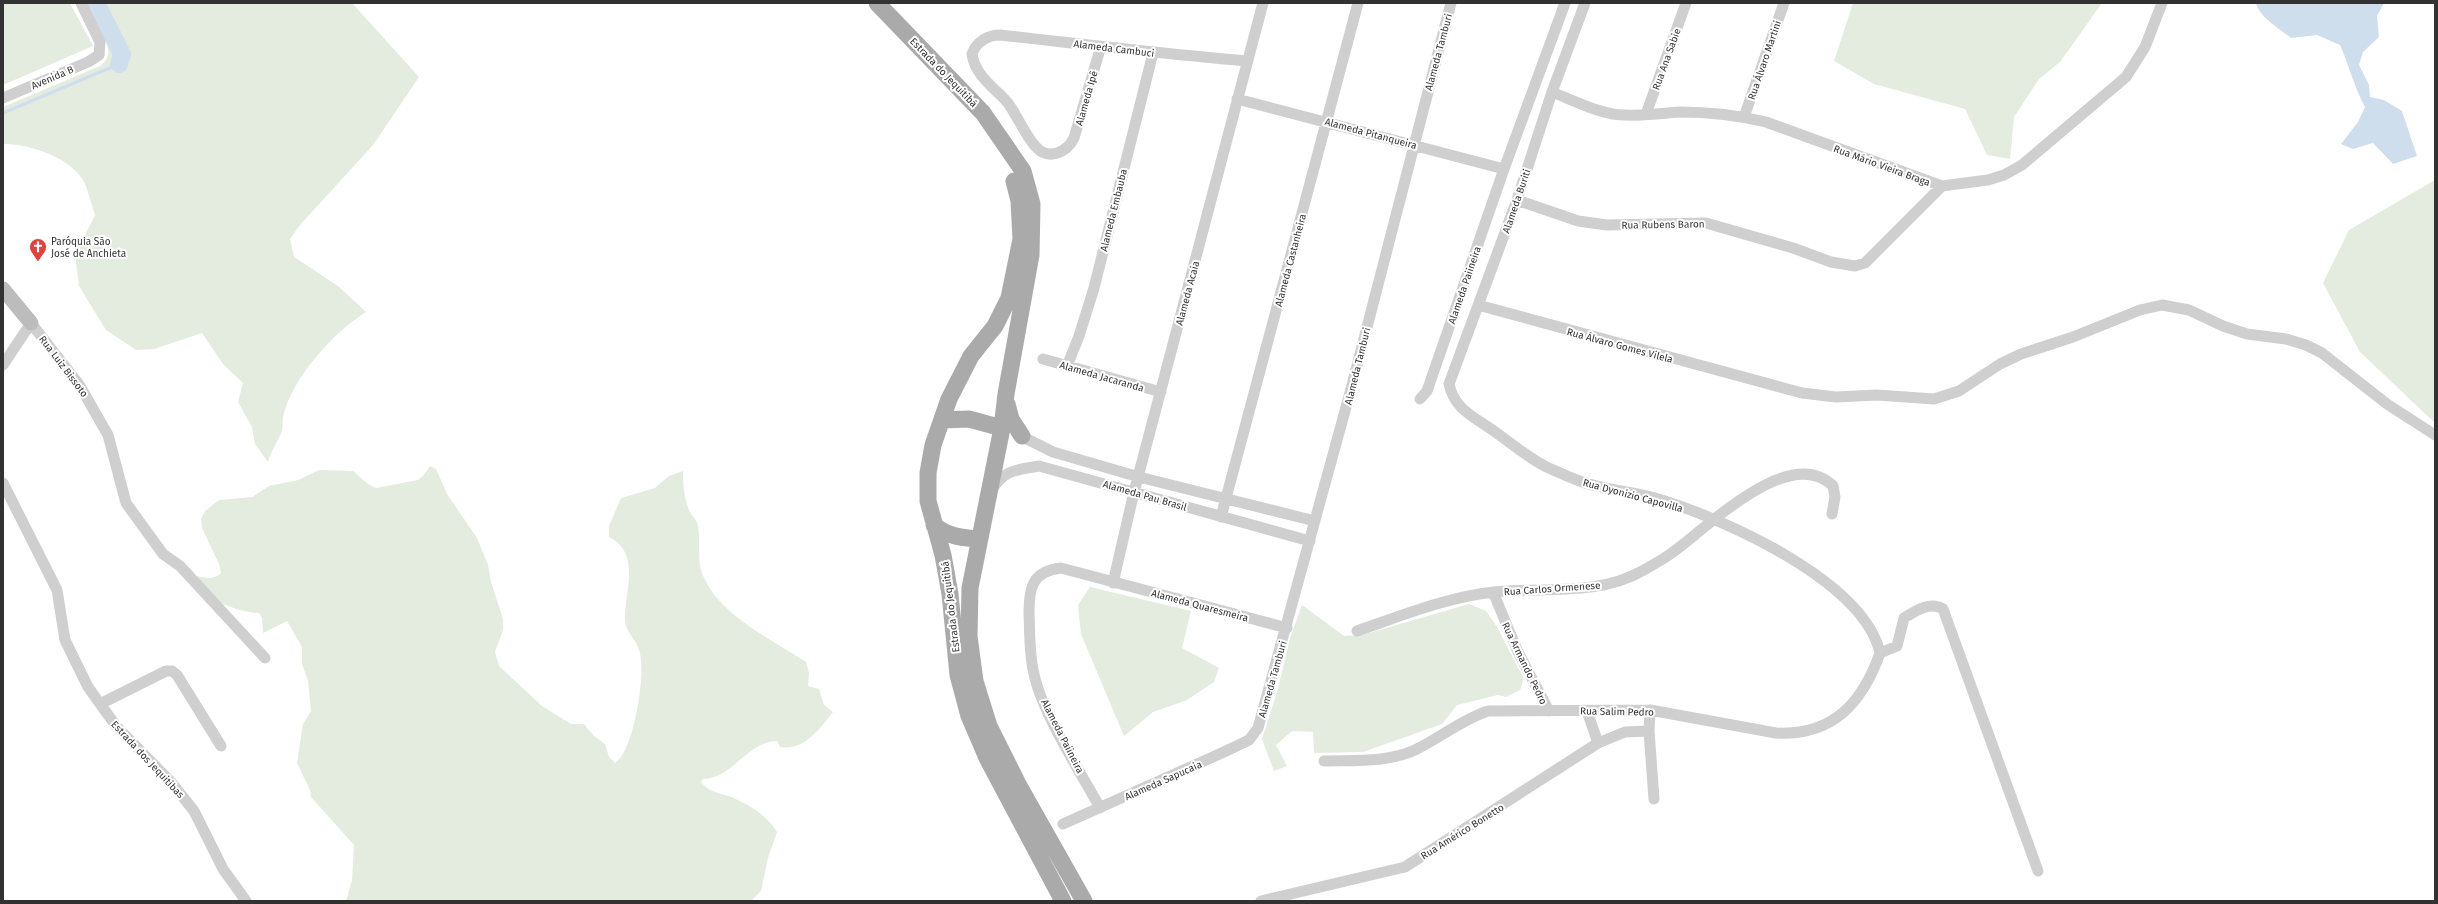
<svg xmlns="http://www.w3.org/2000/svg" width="2438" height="904" font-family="'Fira Sans',sans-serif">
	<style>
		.green { fill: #e4ebdf }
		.water { fill: #cfdeec }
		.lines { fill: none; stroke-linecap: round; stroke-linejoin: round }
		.stream { stroke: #cfdeec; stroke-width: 3 }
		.river { stroke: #cfdeec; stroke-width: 18 }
		.street { stroke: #cfcfcf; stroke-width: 11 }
		.secondary { stroke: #bcbcbc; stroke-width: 15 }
		.primary { stroke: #aaa; stroke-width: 17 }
		.labels { text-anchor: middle; stroke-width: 4; stroke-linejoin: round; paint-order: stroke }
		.street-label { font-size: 10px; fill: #323232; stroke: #fff }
		.poi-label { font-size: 10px; fill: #323232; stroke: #fff; text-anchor: start }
	</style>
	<rect width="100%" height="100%" fill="#fff"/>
	<path class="green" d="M3 3H70L93 46 3 85Z
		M89 3H352L419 77 373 145 300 225 290 239 294 257 338 286 366 312C334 332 294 376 284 413 282 419 283 425 282 431 278 441 271 451 268 462L255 444 252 427 238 402 243 383 223 364 202 333 154 349 136 350 106 330 79 286 75 255 95 215C91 204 89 192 84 182 72 158 28 143 3 144V107L100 66C107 60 109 57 108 47Z
		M1853 3H2102L2060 62 2039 79 2014 117 2010 159 1987 155 1965 109 1874 84 1834 61Z
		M2435 180V423L2360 352 2323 283 2349 230Z
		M430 466 436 469 447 494 477 538 488 565 491 582 503 619V630L495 652 499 666 542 706 571 724H584L594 736 605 744 609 757 615 763C634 752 647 670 639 650 636 639 625 631 625 620 624 591 642 554 609 537V526L621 498 655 488 669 476 683 471C683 485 684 497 689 510 690 514 695 518 697 522 702 539 696 556 702 573 717 614 771 639 806 662L809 673 808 686 819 689 824 705 833 712C820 728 805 751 780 747L777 741C748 741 732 779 703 779L701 782C708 792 720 793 731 797 748 804 768 816 777 832L768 858 761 891 751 901H346L352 880 354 845 311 797 310 790 297 763 303 724 311 711 308 681 302 664V647L287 621 263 633 262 618 259 613C243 613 214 602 201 592 195 587 190 579 185 573 197 575 212 583 221 573L219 564 202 528 201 519 205 511 219 500 252 497 269 486 298 480 319 470 353 471 368 484 376 488 418 480 423 476Z
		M1090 587 1191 611 1182 648 1219 668 1214 682 1187 700 1153 712 1124 736 1081 634 1078 605Z
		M1469 604 1486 611 1497 627 1524 679 1520 690 1506 697 1498 695 1457 705 1442 724 1363 752 1314 753 1313 732 1292 731 1276 745 1287 766 1274 771 1262 739 1278 689 1290 638 1302 605 1344 636 1362 635Z"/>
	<path class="water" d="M2256 3H2384L2377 16 2379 37 2363 52 2359 65 2369 85 2370 97 2384 100 2402 111 2417 156 2393 164 2373 143 2353 149 2341 144 2358 122 2365 107C2354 87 2349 65 2340 45L2317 35 2291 38C2280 29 2259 17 2256 3Z"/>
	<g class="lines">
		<path class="stream" d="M3 113 119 64"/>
		<path class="river" d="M96 3 122 54 119 64"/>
		<path class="street" d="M1585 3 1552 92 1517 200 1449 384C1454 408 1472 416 1491 429 1509 441 1531 461 1551 469 1562 474 1574 479 1585 483 1611 491 1639 492 1665 501 1728 521 1864 582 1880 653
			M1101 46 1074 138C1067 152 1049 161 1036 147 1025 135 1018 117 1008 103 995 88 975 76 972 54 976 42 988 35 1000 35 1082 44 1165 54 1247 61
			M1552 92C1575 101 1601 115 1625 115 1643 116 1662 113 1680 112 1710 112 1737 115 1766 122L1942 186 1988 180 2004 175 2022 165 2126 77 2145 47 2162 3
			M3 98 88 62 99 55 100 42 81 3
			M1237 99 1504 169
			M1646 114 1686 3
			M1744 117 1784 3
			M1517 200 1578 221 1607 225 1706 223 1793 248 1831 262 1855 266 1865 263 1942 186
			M1478 305 1802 393 1836 397 1877 395 1934 399 1959 391 2000 364 2021 354 2073 337 2140 310 2162 305 2189 310 2223 326 2247 334 2286 339 2306 345 2322 353 2387 404 2435 435
			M1043 359 1161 392
			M3 365 31 323 80 386 108 435 126 503 163 554 180 566 265 658
			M1067 366 1079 336 1094 288 1153 53
			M1420 399 1427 391 1504 169 1565 3
			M1017 434 1053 452 1139 477 1315 521
			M3 483 57 590 65 640 88 687 116 726 171 782 194 811 223 869 246 901
			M993 488C1006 469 1017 470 1039 466L1310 541
			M1221 517 1358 3
			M1113 583 1134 492 1263 3
			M1493 592 1518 652 1549 711
			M1357 631C1401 616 1447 597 1494 592 1542 587 1599 596 1642 571 1653 565 1664 559 1673 552 1707 528 1790 443 1833 486L1835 497 1832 514
			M1880 653 1897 646 1904 618C1915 611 1930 601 1943 609L2038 871
			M100 704 166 671H172L177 675 221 746
			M1650 710 1649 731 1654 799
			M1587 711 1598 743
			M1324 761C1353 760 1387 763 1415 750 1440 738 1461 720 1488 711L1650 710 1776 733C1832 736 1862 704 1880 653
			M1100 808C1080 771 1042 713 1034 674 1029 654 1030 634 1029 613 1029 588 1032 571 1061 568L1287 628
			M1063 824 1224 752 1249 740 1258 728 1351 389 1451 3
			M1261 901 1405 867 1598 743 1625 732 1649 731"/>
		<path class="secondary" d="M3 289 31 323"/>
		<path class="primary" d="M877 3 983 113 1023 171 1032 204 1031 255 1006 394 1002 428 970 588 969 636 975 681 989 726 1019 786 1084 901
			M1014 181 1019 201 1021 239 1009 298 995 326 971 356 949 399 933 445 928 473V501L943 555 950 594 958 675 969 716 987 758 1063 901
			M1007 404 1011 419 1022 436
			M942 420 969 419 1002 428
			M934 525C948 537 963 538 980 539"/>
	</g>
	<defs>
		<symbol id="church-pin" viewBox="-11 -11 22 30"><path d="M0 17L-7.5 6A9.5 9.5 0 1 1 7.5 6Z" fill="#df433e" stroke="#fff"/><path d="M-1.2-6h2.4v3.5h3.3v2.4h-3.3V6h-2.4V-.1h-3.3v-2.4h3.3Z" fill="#fff"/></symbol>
	</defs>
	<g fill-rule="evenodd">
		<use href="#church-pin" x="28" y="237" width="20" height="27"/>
	</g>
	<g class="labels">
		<g class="street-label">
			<text transform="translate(1114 48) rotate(7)" y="4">Alameda Cambuci</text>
			<text transform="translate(1438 52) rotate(-75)" y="4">Alameda Tamburi</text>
			<text transform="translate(1666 59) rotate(-70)" y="4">Rua Ana Sabie</text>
			<text transform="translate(1764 60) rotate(-71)" y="4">Rua Álvaro Martini</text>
			<text transform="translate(944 72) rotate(46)" y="4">Estrada do Jequitibá</text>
			<text transform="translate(52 77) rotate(-23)" y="4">Avenida B</text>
			<text transform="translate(1086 98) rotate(-74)" y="4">Alameda Ipê</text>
			<text transform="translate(1371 133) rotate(15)" y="4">Alameda Pitanqueira</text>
			<text transform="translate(1882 165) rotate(20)" y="4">Rua Mário Vieira Braga</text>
			<text transform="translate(1516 201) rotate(-71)" y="4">Alameda Buriti</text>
			<text transform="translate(1113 210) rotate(-76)" y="4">Alameda Embauba</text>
			<text transform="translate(1663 224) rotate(-1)" y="4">Rua Rubens Baron</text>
			<text transform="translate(1290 260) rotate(-75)" y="4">Alameda Castanheira</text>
			<text transform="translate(1464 285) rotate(-71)" y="4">Alameda Paiineira</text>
			<text transform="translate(1187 293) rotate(-75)" y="4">Alameda Acaia</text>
			<text transform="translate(1620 345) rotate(15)" y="4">Rua Álvaro Gomes Vilela</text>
			<text transform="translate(64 366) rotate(53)" y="4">Rua Luiz Bissoto</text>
			<text transform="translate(1357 366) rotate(-76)" y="4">Alameda Tamburi</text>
			<text transform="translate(1102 376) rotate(16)" y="4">Alameda Jacaranda</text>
			<text transform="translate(1145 495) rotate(16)" y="4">Alameda Pau Brasil</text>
			<text transform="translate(1633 495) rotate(15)" y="4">Rua Dyonizio Capovilla</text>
			<text transform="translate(1552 588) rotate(-4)" y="4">Rua Carlos Ormenese</text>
			<text transform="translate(1200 605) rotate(15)" y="4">Alameda Quaresmeira</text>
			<text transform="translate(950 607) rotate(-97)" y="4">Estrada do Jequitibá</text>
			<text transform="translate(1525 663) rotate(64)" y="4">Rua Armando Pedro</text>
			<text transform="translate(1272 679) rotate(-74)" y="4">Alameda Tamburi</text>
			<text transform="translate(1617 711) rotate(1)" y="4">Rua Salim Pedro</text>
			<text transform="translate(1063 736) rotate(63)" y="4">Alameda Paiineira</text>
			<text transform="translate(148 759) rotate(47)" y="4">Estrada dos Jequitibas</text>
			<text transform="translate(1163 780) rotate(-24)" y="4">Alameda Sapucaia</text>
			<text transform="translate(1462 831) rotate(-32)" y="4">Rua Américo Bonetto</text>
		</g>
		<g class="poi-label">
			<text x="51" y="245">Paróquia São<tspan x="51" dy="12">José de Anchieta</tspan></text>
		</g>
	</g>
	<rect width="2438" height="904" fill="none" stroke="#323232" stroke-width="8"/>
</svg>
